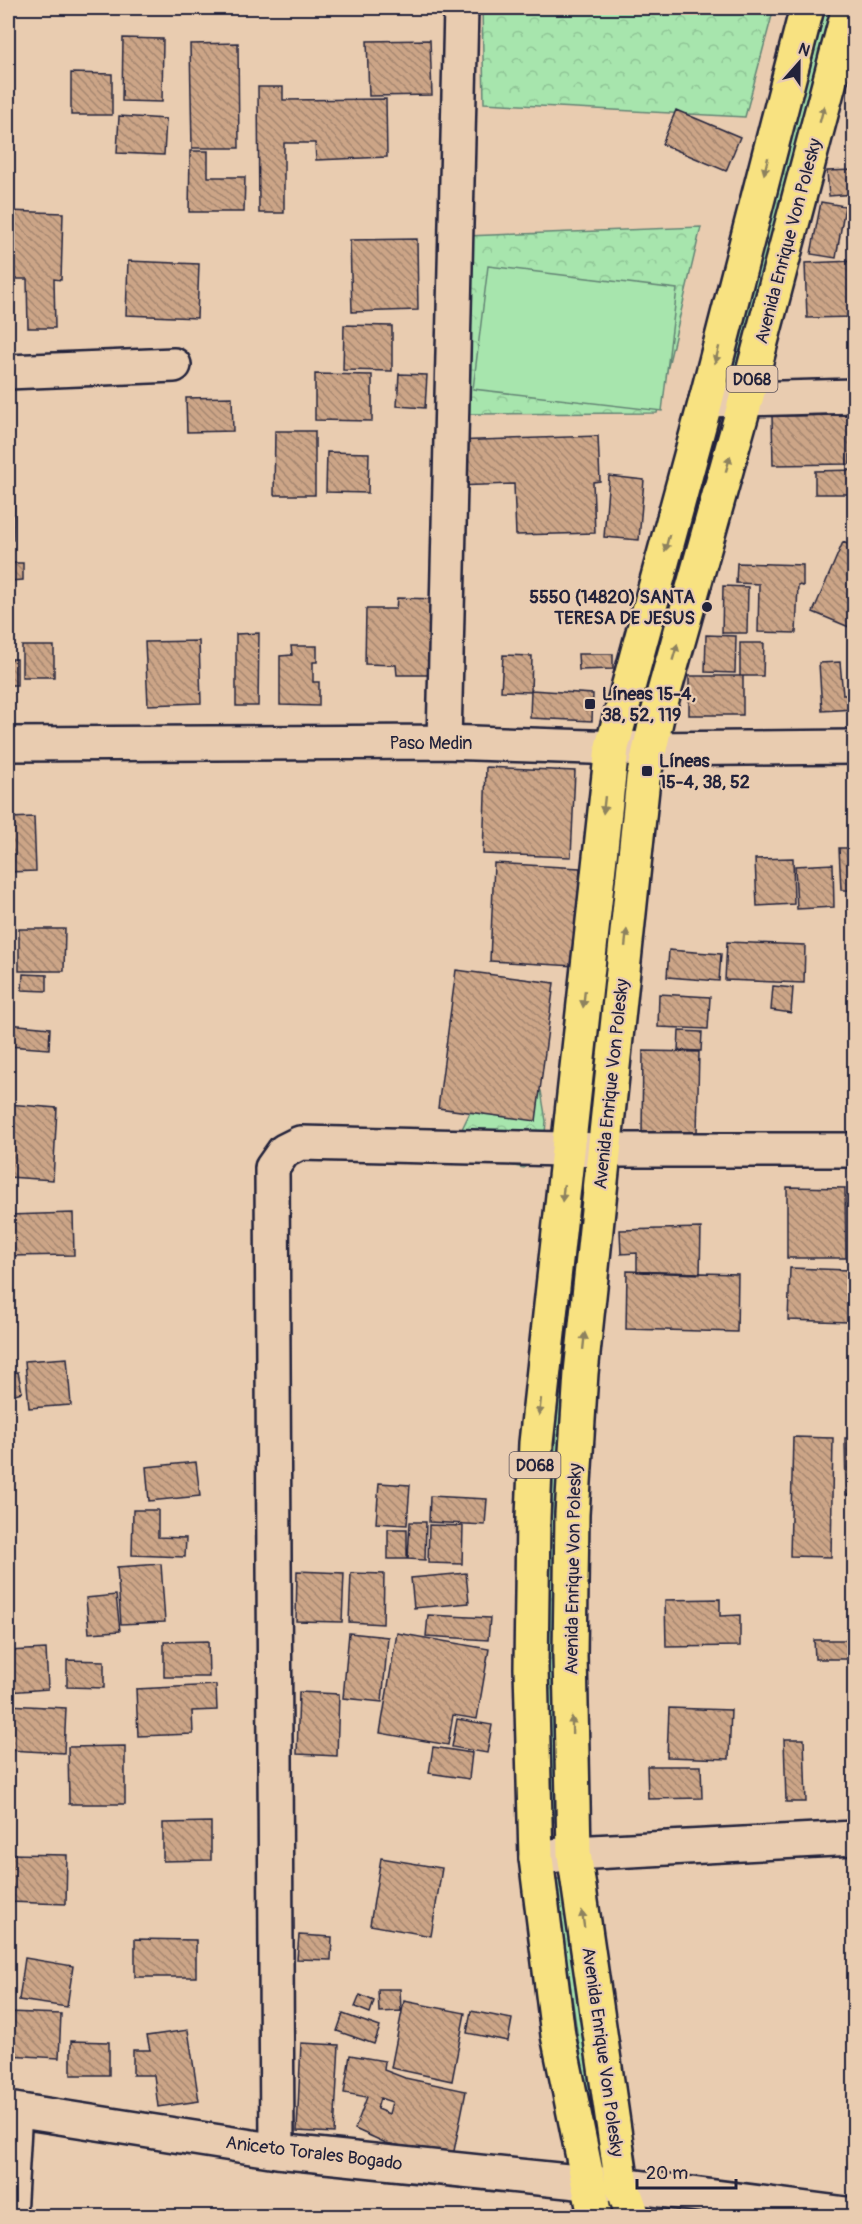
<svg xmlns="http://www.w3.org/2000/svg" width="862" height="2224" font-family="Pangolin,sans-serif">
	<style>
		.grass { fill: url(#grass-tufts); stroke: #648474; stroke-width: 1.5 }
		.forest { fill: url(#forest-crowns); stroke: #648474; stroke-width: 1.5 }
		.pitch { fill: #a7e5ad; stroke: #648474; stroke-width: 1.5 }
		.building { fill: url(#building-back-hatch); stroke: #22223b; stroke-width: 1.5; fill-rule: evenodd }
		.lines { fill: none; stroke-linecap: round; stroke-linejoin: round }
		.minor-casing { stroke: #22223b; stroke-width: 38 }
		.major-casing { stroke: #22223b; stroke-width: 38 }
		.minor { stroke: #e9ccb0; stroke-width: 33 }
		.major { stroke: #f8e281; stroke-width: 33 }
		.oneway { fill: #8d825e }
		.poi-dot { fill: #22223b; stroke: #e9ccb0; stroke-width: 2 }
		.labels { text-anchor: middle; stroke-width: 4.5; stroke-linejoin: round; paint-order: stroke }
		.shield { fill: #e9ccb0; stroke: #5e555e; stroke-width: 1.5 }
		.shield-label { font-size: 16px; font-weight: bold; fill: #22223b }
		.street-label { font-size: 18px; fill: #22223b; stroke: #e9ccb0 }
		.poi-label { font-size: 18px; font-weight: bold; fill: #22223b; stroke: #e9ccb0; text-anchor: start }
	</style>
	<defs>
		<pattern id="grass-tufts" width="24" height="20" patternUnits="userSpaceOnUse" patternTransform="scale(1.5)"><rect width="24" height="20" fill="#a7e5ad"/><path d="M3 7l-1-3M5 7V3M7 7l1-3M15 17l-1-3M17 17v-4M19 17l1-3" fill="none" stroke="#8fc496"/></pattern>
		<pattern id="forest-crowns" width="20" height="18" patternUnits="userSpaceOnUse" patternTransform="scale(1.5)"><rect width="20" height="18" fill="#a7e5ad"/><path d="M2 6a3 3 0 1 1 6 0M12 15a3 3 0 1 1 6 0" fill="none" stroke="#8fc496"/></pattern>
		<pattern id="building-back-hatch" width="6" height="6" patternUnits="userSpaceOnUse" patternTransform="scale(1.5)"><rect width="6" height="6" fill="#cca587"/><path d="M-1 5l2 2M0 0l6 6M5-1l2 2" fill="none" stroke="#a58670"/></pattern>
	</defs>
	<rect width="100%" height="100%" fill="#e9ccb0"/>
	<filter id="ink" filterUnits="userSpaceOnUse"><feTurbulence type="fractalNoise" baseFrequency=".0167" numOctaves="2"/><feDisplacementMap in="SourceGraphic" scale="12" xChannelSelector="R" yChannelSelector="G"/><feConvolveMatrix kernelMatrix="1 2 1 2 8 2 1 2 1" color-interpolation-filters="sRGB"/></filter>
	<g filter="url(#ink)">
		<path class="grass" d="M826 8H833L736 366 731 367 730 364Z
			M713 434 716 435 717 438 643 708 641 710 639 709Z
			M625 783H628L591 1116 589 1118H586L623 785Z
			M581 1166 586 1169 567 1345 562 1347Z
			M558 1393 563 1396 554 1659 555 1821 552 1824 550 1823 547 1656 550 1538Z
			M555 1878 561 1880 601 2150 597 2153 594 2151Z"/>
		<path class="forest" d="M482 8H774L745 117 484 103Z
			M701 227 657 413 465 414 466 236Z
			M510 1081 541 1091 546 1121 544 1147 524 1168 498 1163 460 1133 476 1100Z"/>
		<path class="pitch" d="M488 266 677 289 662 411 473 389Z"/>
		<path class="building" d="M123 38 163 39 162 102 122 101Z
			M430 40 432 95 369 96 367 41Z
			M238 43 239 148H192L190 44Z
			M71 73 112 74V115H71Z
			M258 87H283V100L386 99 387 157 316 160 315 143H284V213H259Z
			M676 110 740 137 726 171 662 144Z
			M119 116 166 119 164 155 117 153Z
			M190 151H208V177H245L244 212H189Z
			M854 170V194L829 196 827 171Z
			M821 202 845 206 836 258 811 254Z
			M8 211 63 213 61 280 54 279 55 328H28L27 279H8Z
			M417 239 418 310 352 312 350 240Z
			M128 261 199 264 197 318 126 315Z
			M854 261V317L807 318 805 263Z
			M344 325 392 326V371L343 370Z
			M315 374 372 375V421L315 420Z
			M399 374 427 375 425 408 397 406Z
			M232 397 233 431 187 432 186 398Z
			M849 415 850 464 773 465 772 416Z
			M275 431H315V495H274Z
			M598 436 600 481 593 482 595 533 516 535 514 484 452 486 451 441Z
			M327 452 369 453 368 493 326 492Z
			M854 470V494H815V471Z
			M609 476 644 480 639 540 604 537Z
			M8 502H14L13 540H8Z
			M843 542 854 547V616L849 627 813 612Z
			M8 563H23V580L8 581Z
			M737 563 803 565V586L798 585 796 633 758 632 759 584 736 583Z
			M723 586 748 587 747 633H722Z
			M397 598 442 599 441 675H397L396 665 365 664 366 609H396Z
			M259 633 258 706H236V634Z
			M706 635 736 636 735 673 705 672Z
			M199 641 201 703 148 705 145 642Z
			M740 643H764L763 676H740Z
			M22 646H54V677H22Z
			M291 646H317V662H313V682H319V706L280 705V656L292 655Z
			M578 654H613V669L579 670Z
			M503 655 532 656 531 692 501 691Z
			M8 659H17V685H8Z
			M840 662 843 695H854V709L822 711 819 663Z
			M689 676H743V715H689Z
			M531 690 593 694 592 721 530 718Z
			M486 767 575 771 571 857 483 854Z
			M34 817 36 871 8 872V818Z
			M839 848H854V890H841Z
			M793 858 794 904 757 906 755 859Z
			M494 863 580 868 575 966 490 961Z
			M833 864 834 907 797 909 795 866Z
			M19 929H65L64 971H19Z
			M727 942 805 945 804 983 725 980Z
			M669 950 721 954 719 981 667 977Z
			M456 970 554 983 536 1121 438 1108Z
			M23 974 47 975V991L22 990Z
			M773 986 793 988 791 1013 771 1010Z
			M659 994 710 997 708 1029 658 1027Z
			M8 1024 50 1028 49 1049 8 1046Z
			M679 1031 702 1032 701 1051 678 1050Z
			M643 1051 699 1052 697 1133 642 1132Z
			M8 1104 57 1108 53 1180 8 1177Z
			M787 1187 845 1188 846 1258H787Z
			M852 1198H854V1230H853Z
			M73 1213 74 1255 8 1256V1215Z
			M701 1228 700 1274 637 1272V1253L621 1254 620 1230Z
			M790 1268 849 1270 848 1322 788 1320Z
			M627 1271 738 1274 737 1332 626 1329Z
			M67 1358 71 1405 29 1408 25 1361Z
			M18 1372 22 1392 8 1396V1374Z
			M793 1437 833 1438 831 1557 790 1556Z
			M845 1438H854V1495H846Z
			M196 1462 200 1496 149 1501 146 1467Z
			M379 1483 410 1485 407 1525 376 1523Z
			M430 1496 487 1499 485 1525 429 1522Z
			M133 1510H158V1537L186 1538 185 1557 132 1555Z
			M410 1522H426L425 1560 408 1559Z
			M429 1525 463 1526 462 1564 428 1563Z
			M388 1529H407V1559H388Z
			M161 1564 165 1622 121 1624 117 1567Z
			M297 1571 344 1573 342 1622 296 1621Z
			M351 1573 384 1574 383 1624 349 1622Z
			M466 1573 469 1603 414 1608 411 1578Z
			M116 1595 120 1631 89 1633 86 1598Z
			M720 1599V1616L740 1615V1646L666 1647 665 1600Z
			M428 1615 490 1618 488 1640 426 1636Z
			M349 1633 388 1637 382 1702 343 1698Z
			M397 1633 489 1649 477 1719 453 1715 448 1745 380 1733Z
			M814 1640H849L850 1659H815Z
			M208 1641 209 1677H164V1642Z
			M46 1649 48 1689 8 1692V1651Z
			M67 1660 104 1661V1688L67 1687Z
			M216 1685 217 1710 192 1711 193 1734 138 1736 136 1689Z
			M299 1692 339 1694 337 1756 297 1754Z
			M8 1705 66 1708 64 1753 8 1750Z
			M669 1708 731 1710 729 1759 667 1757Z
			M457 1719 492 1725 487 1753 452 1747Z
			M784 1739H804L806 1802H786Z
			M125 1746V1804H69L68 1747Z
			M433 1747 472 1753 469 1779 429 1773Z
			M647 1766H701L702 1798 648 1799Z
			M211 1822V1860L163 1861V1823Z
			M8 1854 67 1855 66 1904 8 1902Z
			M381 1858 442 1868 431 1936 370 1925Z
			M299 1935 332 1937 331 1960 297 1959Z
			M135 1939 196 1940V1977H135Z
			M25 1958 73 1966 67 2007 19 2000Z
			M378 1989H400L401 2011 379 2012Z
			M360 1995 374 2001 370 2013 355 2007Z
			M404 2001 465 2013 452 2081 391 2068Z
			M471 2011 512 2019 508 2041 467 2033Z
			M8 2012 61 2014 59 2058 8 2055Z
			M343 2014 380 2027 374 2044 337 2031Z
			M188 2030 199 2101 158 2107 154 2075H133V2050H150L147 2036Z
			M71 2041 109 2042V2075H71Z
			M301 2043 339 2045 334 2133 297 2131Z
			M350 2055 385 2061 384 2070 405 2078 466 2091 453 2156 386 2143 355 2129 367 2097 344 2093ZM380 2098 392 2102 389 2114 377 2109Z"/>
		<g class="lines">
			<defs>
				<path id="minor" d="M8 372 174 365
					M706 400 854 396
					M444 742 461 8
					M8 744 444 742 650 749 854 747
					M536 1858 574 1853 854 1838
					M8 2109 277 2151 587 2183 622 2185 854 2215
					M277 2151 272 1168 284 1151 300 1143 605 1150H854
					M9 2216 15 2110"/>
				<path id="major" d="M595 2216 558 2035 536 1858 531 1668 533 1517 536 1443 612 747 706 400 807 8
					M633 2216 622 2185 574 1853 570 1655 572 1514 581 1373 643 779 657 717 746 399 849 8"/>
			</defs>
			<use href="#minor" class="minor-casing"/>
			<use href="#major" class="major-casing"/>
			<use href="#minor" class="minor"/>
			<use href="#major" class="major"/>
		</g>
		<defs><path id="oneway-solid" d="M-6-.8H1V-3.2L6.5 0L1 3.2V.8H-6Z" transform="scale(1.5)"/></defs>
		<g class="oneway">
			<use href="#oneway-solid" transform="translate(822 114) rotate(-75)"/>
			<use href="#oneway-solid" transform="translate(766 166) rotate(104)"/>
			<use href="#oneway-solid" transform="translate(717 355) rotate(104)"/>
			<use href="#oneway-solid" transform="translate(728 464) rotate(-74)"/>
			<use href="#oneway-solid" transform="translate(667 543) rotate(105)"/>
			<use href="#oneway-solid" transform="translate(675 652) rotate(-74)"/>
			<use href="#oneway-solid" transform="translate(604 805) rotate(96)"/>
			<use href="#oneway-solid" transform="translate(626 938) rotate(-84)"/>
			<use href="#oneway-solid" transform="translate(584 999) rotate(96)"/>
			<use href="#oneway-solid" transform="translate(563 1193) rotate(96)"/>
			<use href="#oneway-solid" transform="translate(584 1341) rotate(-84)"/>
			<use href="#oneway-solid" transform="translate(540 1407) rotate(96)"/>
			<use href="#oneway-solid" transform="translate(572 1725) rotate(-91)"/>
			<use href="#oneway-solid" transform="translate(583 1919) rotate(-98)"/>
		</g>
	</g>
	<g class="poi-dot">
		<circle cx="707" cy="607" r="6"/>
		<rect x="584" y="698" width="12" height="12" rx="3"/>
		<rect x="641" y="765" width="12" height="12" rx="3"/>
	</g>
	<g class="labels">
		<g class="shield">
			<rect x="726.5" y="366" width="51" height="26" rx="4.5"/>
			<rect x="509.5" y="1452" width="51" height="26" rx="4.5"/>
		</g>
		<g class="shield-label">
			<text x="752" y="385">D068</text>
			<text x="535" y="1471">D068</text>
		</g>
		<g class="street-label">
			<text transform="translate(788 241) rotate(-75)" y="6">Avenida Enrique Von Polesky</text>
			<text x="431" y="749">Paso Medin</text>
			<text transform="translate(611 1084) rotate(-84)" y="6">Avenida Enrique Von Polesky</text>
			<text transform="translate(573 1569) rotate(-89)" y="6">Avenida Enrique Von Polesky</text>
			<text transform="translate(603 2052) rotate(82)" y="6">Avenida Enrique Von Polesky</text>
			<text transform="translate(314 2153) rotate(7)" y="6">Aniceto Torales Bogado</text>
		</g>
		<g class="poi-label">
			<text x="695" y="603" text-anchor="end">5550 (14820) SANTA<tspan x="695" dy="21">TERESA DE JESUS</tspan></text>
			<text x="602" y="700">Líneas 15-4,<tspan x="602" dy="21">38, 52, 119</tspan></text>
			<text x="659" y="767">Líneas<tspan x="659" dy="21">15-4, 38, 52</tspan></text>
		</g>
	</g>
	<rect width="862" height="2224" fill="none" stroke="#e9ccb0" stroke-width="30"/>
	<rect x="15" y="15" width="832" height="2194" fill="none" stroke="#22223b" stroke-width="2" filter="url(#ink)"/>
	<g transform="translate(799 63) rotate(21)" stroke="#e9ccb0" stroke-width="4.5" paint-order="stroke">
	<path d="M0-4.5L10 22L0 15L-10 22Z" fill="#22223b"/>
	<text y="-9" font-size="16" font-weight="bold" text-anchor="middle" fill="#22223b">N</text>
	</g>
	<path d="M637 2179v9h99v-9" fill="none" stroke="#22223b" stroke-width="3"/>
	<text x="646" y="2179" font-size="18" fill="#22223b" stroke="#e9ccb0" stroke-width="4.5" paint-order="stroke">20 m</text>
</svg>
